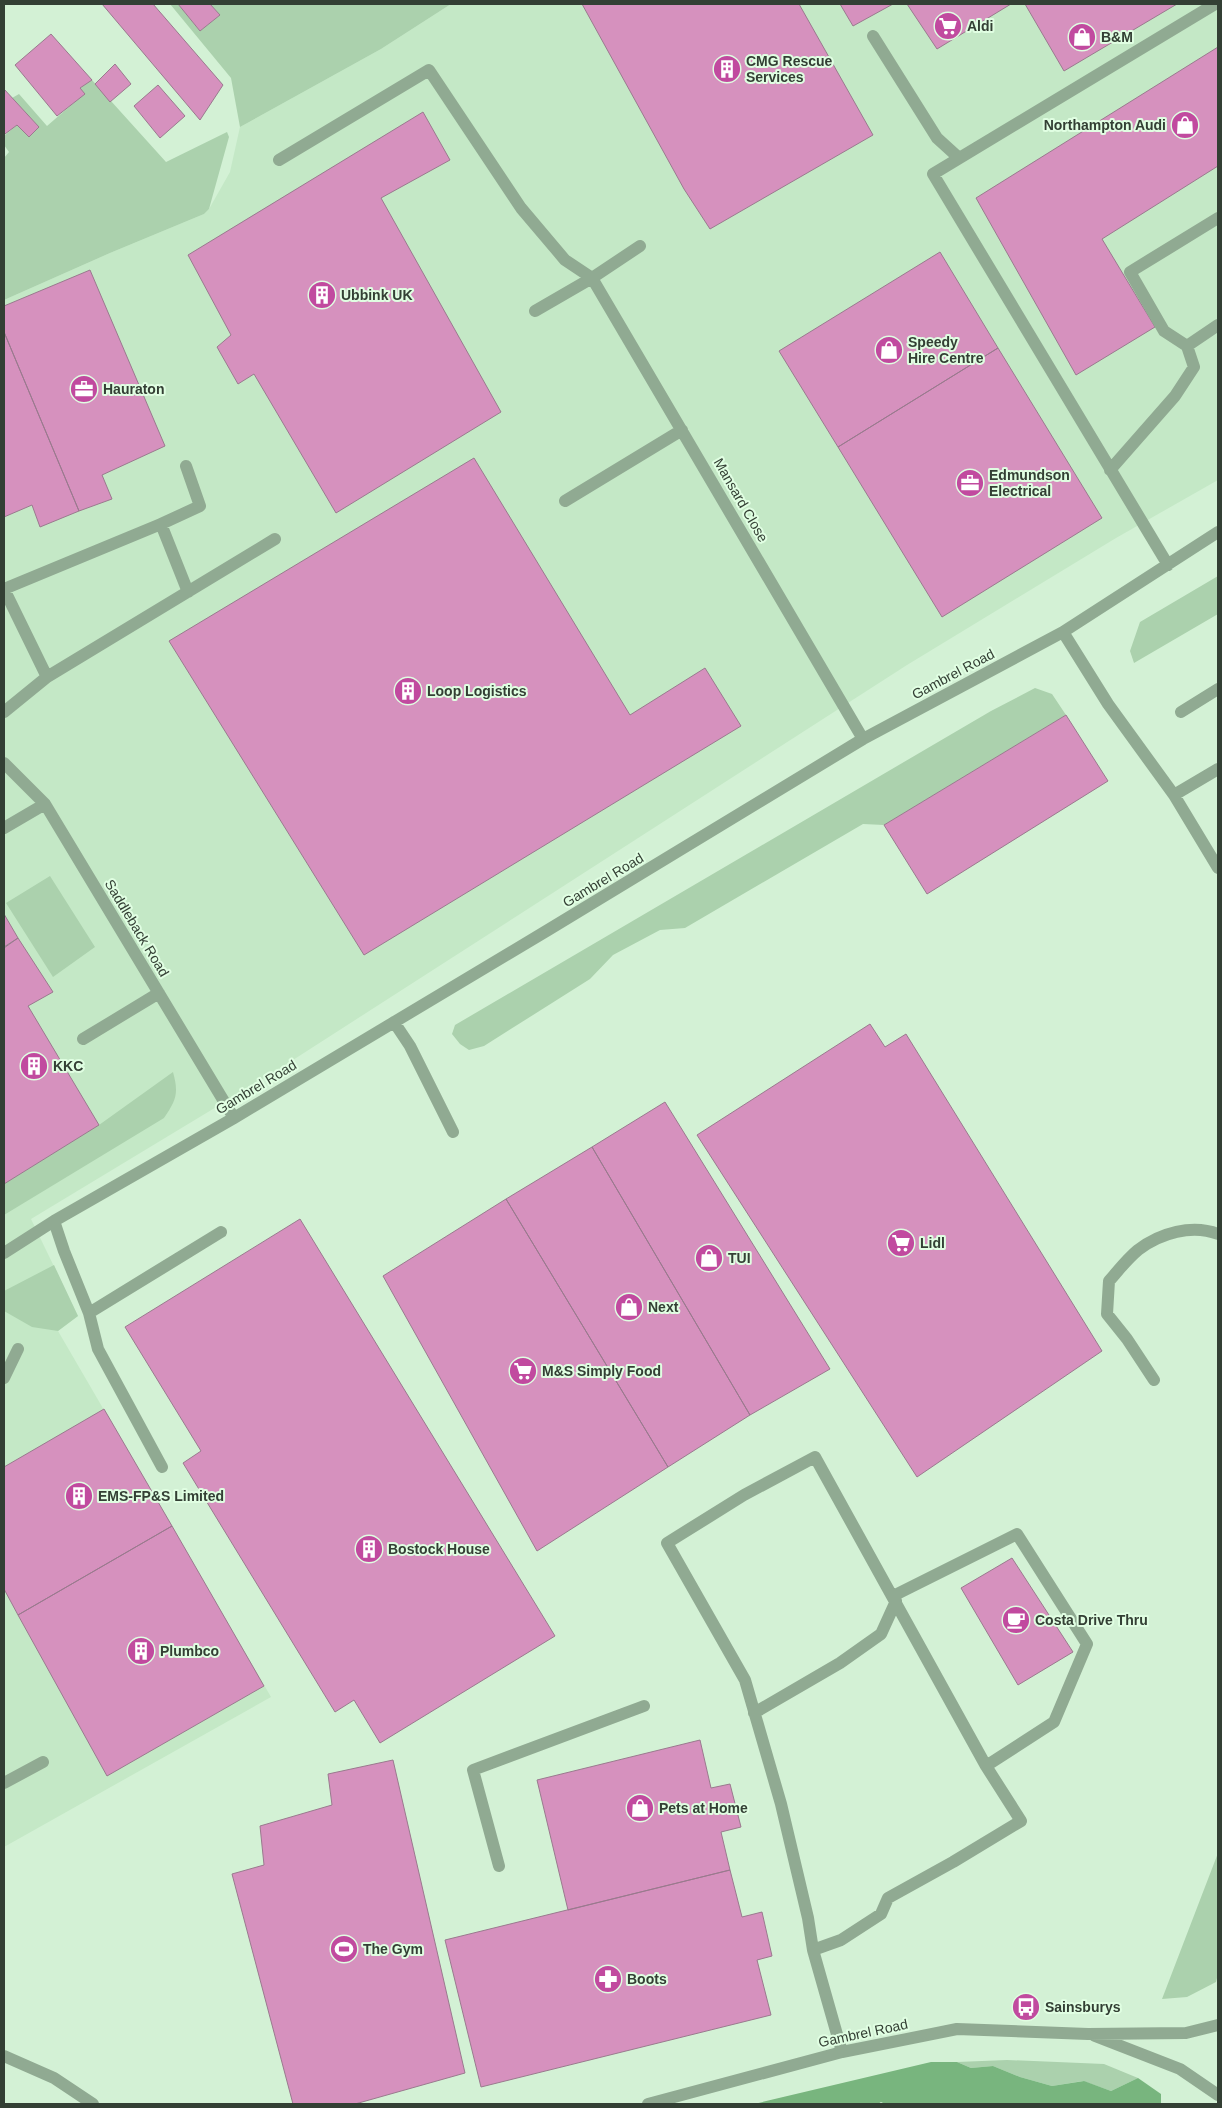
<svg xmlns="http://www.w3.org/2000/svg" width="1222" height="2108" font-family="Helvetica,sans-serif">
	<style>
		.built { fill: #c4e8c6 }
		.green { fill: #abd1ad }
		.forest { fill: #78b57e }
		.building { fill: #d691be; stroke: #9a7a8e }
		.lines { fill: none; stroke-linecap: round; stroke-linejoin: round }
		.minor { stroke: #90aa92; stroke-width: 12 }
		.labels { text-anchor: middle; stroke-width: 4; stroke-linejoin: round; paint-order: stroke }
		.poi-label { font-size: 14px; font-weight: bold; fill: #333f34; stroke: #e0fee2; text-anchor: start }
		.street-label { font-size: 14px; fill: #333f34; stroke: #e0fee2 }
	</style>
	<rect width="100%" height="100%" fill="#d3f1d5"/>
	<path class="built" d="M451 4H1218V480L1116 538 907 665 279 1069 31 1219 78 1316 58 1331 271 1697 4 1847V300L110 253 204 214 209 209 230 172 240 127 381 49Z"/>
	<path class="green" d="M170 4H178L200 31 220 15 210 4H451L381 49 240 127 231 78Z
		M92 80 166 162 227 132 229 137 209 209 204 214 110 253 4 300V158L9 152 4 145V136L17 125 29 137 39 127 12 98 19 94 47 126 84 94 80 88Z
		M1218 576V614L1134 663 1130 651 1140 622Z
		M1035 688 1052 694 1066 715 884 825 863 824 685 928 660 930 613 955 590 979 484 1046 469 1050 460 1044 452 1034 455 1025 991 711Z
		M50 876 95 947 53 977 6 903Z
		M173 1072C179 1094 176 1100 164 1118L4 1215V1184L99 1125Z
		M54 1265 78 1316 58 1331 32 1327 4 1311V1291Z
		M1218 1853V1974L1216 1982 1187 1997 1162 1999Z
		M1007 2060 1104 2064 1138 2078 1111 2091 1083 2081 1052 2086 1020 2077 993 2066 971 2068 957 2062Z"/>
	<path class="forest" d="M931 2062H957L971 2068 993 2066 1020 2077 1052 2086 1084 2081 1111 2091 1138 2078 1161 2094V2104H885L881 2102 878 2104H754Z"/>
	<path class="building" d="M102 4H153L223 85 200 120Z
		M178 4H210L220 15 200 31Z
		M582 4H799L873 135 710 229 684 189Z
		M840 4H893L853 26Z
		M907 4H1011L937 49Z
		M1025 4H1177L1064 71Z
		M51 34 92 80 80 88 85 94 57 116 15 65Z
		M1218 47V166L1102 239 1155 327 1076 375 976 198Z
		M115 64 131 84 110 102 95 84Z
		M158 85 185 116 160 138 134 106Z
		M4 89 39 127 29 137 17 125 5 134 4 133Z
		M423 112 450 160 381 198 501 412 336 513 254 374 238 384 217 347 231 335 188 255Z
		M940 252 998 348 838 447 779 351Z
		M90 270 165 446 102 475 112 499 79 511 4 332V306Z
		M4 332 79 511 40 527 32 505 4 517Z
		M998 348 1102 518 942 617 838 447Z
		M474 458 630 715 705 668 741 726 364 955 169 641Z
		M1066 715 1108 781 927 894 884 825Z
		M4 914 18 938 4 947Z
		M18 938 53 992 28 1006 99 1125 4 1184V948Z
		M870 1024 885 1047 906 1034 1102 1351 917 1477 697 1135Z
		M665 1102 830 1369 750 1415 592 1147Z
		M592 1147 750 1415 668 1467 506 1199Z
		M506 1199 668 1467 537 1551 383 1276Z
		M300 1219 555 1636 380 1743 354 1700 335 1712 183 1463 201 1451 125 1327Z
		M104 1409 172 1526 18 1615 4 1589V1467Z
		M172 1526 264 1686 107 1776 18 1615Z
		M1012 1558 1073 1652 1018 1685 961 1588Z
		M700 1740 711 1788 730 1784 741 1827 721 1832 730 1870 568 1910 537 1780Z
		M393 1760 465 2073 355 2104H293L232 1874 264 1865 260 1826 332 1805 328 1774Z
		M730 1870 742 1917 762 1912 772 1956 757 1960 771 2015 481 2087 445 1940Z"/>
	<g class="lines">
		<path class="minor" d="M873 36 937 138 959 158
			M279 160 429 70 521 208 565 260 592 278 863 739
			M535 311 592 278 640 246
			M1187 346 1218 325
			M1110 470 1175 396 1194 367 1187 346 1164 331 1130 272 1218 218
			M565 501 682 430
			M161 524 200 506 186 466
			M1168 565 933 174 1215 4
			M4 589 161 524 188 592
			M4 589 47 677
			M1063 632 1108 704 1174 795 1218 868
			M4 712 47 677 275 539
			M1181 712 1218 689
			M4 763 45 804 234 1118
			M1174 795 1218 769
			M4 828 45 804
			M394 1022 410 1046 453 1132
			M83 1039 159 993
			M54 1221 64 1251 89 1313 98 1349 162 1467
			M4 1253 54 1221 234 1118 548 930 863 739 1063 632 1218 532
			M89 1313 221 1232
			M4 1378 18 1349
			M1154 1380 1127 1339 1107 1314 1109 1281C1118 1271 1127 1259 1138 1250 1160 1233 1192 1224 1218 1234
			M893 1596 1017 1534 1087 1644 1054 1722 986 1766
			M754 1713 840 1663 881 1634 896 1601
			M4 1783 43 1762
			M499 1866 473 1770 644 1706
			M813 1950 841 1940 881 1914 888 1898 953 1862 1021 1821 986 1766 815 1457 744 1495 667 1543 745 1680 781 1804 808 1918 813 1950 842 2052
			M1095 2036 1180 2069 1218 2095
			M4 2056 54 2078 93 2104
			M648 2104 842 2052 957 2029 1088 2034 1186 2033 1218 2025"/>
	</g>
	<defs>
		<symbol id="supermarket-disc" viewBox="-11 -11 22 22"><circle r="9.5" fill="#c14a9f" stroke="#e0fee2"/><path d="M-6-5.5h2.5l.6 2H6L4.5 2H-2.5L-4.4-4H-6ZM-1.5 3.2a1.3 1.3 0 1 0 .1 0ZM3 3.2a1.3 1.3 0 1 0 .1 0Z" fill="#fff"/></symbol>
		<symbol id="shop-disc" viewBox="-11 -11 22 22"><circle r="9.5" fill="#c14a9f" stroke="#e0fee2"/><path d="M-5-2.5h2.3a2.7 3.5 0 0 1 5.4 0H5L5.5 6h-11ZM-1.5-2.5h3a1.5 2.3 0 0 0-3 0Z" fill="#fff"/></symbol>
		<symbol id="building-disc" viewBox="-11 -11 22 22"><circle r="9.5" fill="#c14a9f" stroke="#e0fee2"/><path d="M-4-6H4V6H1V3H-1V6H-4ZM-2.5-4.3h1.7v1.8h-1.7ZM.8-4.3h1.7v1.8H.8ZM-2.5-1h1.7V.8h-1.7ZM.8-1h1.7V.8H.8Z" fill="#fff"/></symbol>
		<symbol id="office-disc" viewBox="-11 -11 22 22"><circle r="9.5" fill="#c14a9f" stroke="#e0fee2"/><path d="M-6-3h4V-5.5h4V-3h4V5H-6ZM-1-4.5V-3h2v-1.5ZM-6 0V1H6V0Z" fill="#fff"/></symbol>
		<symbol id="cafe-disc" viewBox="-11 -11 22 22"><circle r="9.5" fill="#c14a9f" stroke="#e0fee2"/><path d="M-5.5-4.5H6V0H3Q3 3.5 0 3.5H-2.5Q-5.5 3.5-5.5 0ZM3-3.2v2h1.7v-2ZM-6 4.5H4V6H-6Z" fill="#fff"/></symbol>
		<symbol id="stadium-disc" viewBox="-11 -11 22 22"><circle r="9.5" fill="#c14a9f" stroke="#e0fee2"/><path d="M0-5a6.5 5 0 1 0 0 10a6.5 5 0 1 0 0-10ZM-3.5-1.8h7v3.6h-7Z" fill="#fff"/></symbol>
		<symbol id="pharmacy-disc" viewBox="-11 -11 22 22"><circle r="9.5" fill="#c14a9f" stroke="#e0fee2"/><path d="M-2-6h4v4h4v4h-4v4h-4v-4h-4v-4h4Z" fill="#fff"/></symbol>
		<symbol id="bus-disc" viewBox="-11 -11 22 22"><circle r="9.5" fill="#c14a9f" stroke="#e0fee2"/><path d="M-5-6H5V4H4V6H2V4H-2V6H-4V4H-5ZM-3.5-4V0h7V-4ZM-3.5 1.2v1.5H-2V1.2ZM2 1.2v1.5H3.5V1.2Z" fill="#fff"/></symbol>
	</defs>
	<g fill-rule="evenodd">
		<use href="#supermarket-disc" x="932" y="10" width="32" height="32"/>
		<use href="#shop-disc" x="1066" y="21" width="32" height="32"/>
		<use href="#building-disc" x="711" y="53" width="32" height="32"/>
		<use href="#shop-disc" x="1169" y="109" width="32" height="32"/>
		<use href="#building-disc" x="306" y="279" width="32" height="32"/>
		<use href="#shop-disc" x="873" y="334" width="32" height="32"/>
		<use href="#office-disc" x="68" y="373" width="32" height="32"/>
		<use href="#office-disc" x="954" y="467" width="32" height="32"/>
		<use href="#building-disc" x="392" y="675" width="32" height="32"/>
		<use href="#building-disc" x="18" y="1050" width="32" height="32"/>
		<use href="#supermarket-disc" x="885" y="1227" width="32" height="32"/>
		<use href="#shop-disc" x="693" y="1242" width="32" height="32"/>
		<use href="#shop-disc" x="613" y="1291" width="32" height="32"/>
		<use href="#supermarket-disc" x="507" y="1355" width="32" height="32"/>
		<use href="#building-disc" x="63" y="1480" width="32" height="32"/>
		<use href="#building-disc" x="353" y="1533" width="32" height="32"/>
		<use href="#cafe-disc" x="1000" y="1604" width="32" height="32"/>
		<use href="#building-disc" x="125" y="1635" width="32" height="32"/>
		<use href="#shop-disc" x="624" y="1792" width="32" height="32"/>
		<use href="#stadium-disc" x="328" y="1933" width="32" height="32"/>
		<use href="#pharmacy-disc" x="592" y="1963" width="32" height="32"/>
		<use href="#bus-disc" x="1010" y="1991" width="32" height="32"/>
	</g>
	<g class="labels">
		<g class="poi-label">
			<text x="967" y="31">Aldi</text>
			<text x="1101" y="42">B&amp;M</text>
			<text x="746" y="66">CMG Rescue<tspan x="746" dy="16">Services</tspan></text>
			<text x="1166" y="130" text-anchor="end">Northampton Audi</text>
			<text x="341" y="300">Ubbink UK</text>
			<text x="908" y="347">Speedy<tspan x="908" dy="16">Hire Centre</tspan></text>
			<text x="103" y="394">Hauraton</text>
			<text x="989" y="480">Edmundson<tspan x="989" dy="16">Electrical</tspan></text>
			<text x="427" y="696">Loop Logistics</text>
			<text x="53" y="1071">KKC</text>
			<text x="920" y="1248">Lidl</text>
			<text x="728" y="1263">TUI</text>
			<text x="648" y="1312">Next</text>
			<text x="542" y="1376">M&amp;S Simply Food</text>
			<text x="98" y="1501">EMS-FP&amp;S Limited</text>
			<text x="388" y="1554">Bostock House</text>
			<text x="1035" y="1625">Costa Drive Thru</text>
			<text x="160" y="1656">Plumbco</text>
			<text x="659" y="1813">Pets at Home</text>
			<text x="363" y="1954">The Gym</text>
			<text x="627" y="1984">Boots</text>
			<text x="1045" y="2012">Sainsburys</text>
		</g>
		<g class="street-label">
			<text transform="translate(741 500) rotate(60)" y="5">Mansard Close</text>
			<text transform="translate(953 674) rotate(-28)" y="5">Gambrel Road</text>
			<text transform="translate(603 880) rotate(-31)" y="5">Gambrel Road</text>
			<text transform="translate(137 928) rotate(59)" y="5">Saddleback Road</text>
			<text transform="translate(256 1087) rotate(-31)" y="5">Gambrel Road</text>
			<text transform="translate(863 2033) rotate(-12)" y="5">Gambrel Road</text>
		</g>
	</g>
	<rect width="1222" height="2108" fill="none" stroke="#333f34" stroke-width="10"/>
</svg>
